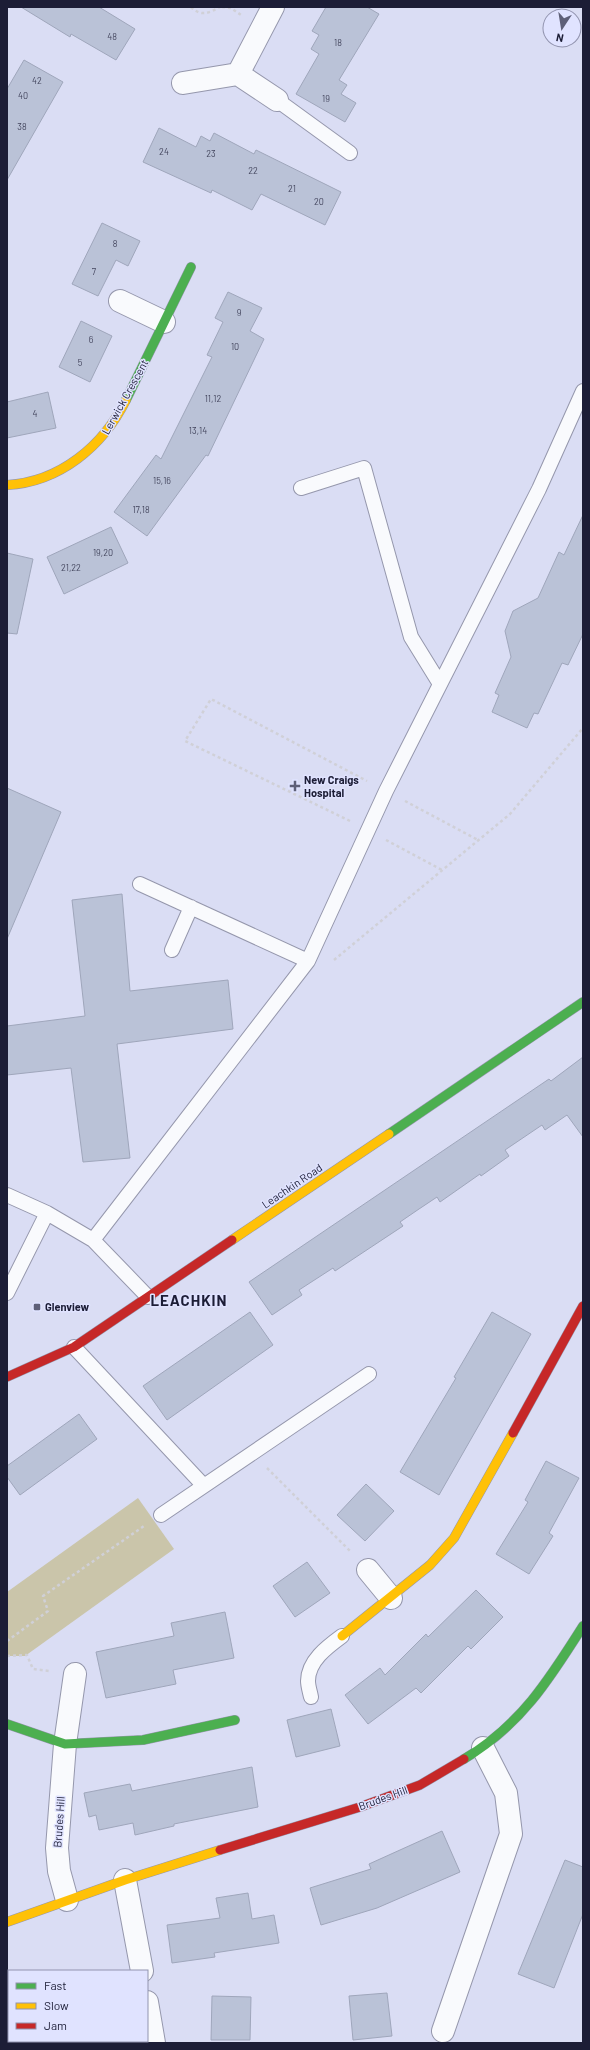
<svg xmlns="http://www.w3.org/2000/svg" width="590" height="2050" font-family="Barlow,sans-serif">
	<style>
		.green { fill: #cac5aa }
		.building { fill: #bac2d7; stroke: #9fa6bb }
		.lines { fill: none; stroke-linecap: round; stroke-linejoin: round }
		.lane-casing { stroke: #9597ac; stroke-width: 16 }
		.street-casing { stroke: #9597ac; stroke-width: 24 }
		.fast-casing { stroke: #9597ac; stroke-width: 10 }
		.slow-casing { stroke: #9597ac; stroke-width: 10 }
		.jam-casing { stroke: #9597ac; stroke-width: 10 }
		.path { stroke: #d0d0d7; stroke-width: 2.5; stroke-dasharray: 3 3; stroke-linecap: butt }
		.lane { stroke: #f9fafd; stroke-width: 14 }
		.street { stroke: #f9fafd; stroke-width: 22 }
		.fast { stroke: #4caf50; stroke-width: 9 }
		.slow { stroke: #ffc107; stroke-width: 9 }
		.jam { stroke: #c62828; stroke-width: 9 }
		.poi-dot { fill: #5e6078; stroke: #e0e3ff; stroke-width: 1.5 }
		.labels { text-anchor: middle; stroke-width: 3; stroke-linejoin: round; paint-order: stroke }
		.number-label { font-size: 9px; fill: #44465e }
		.street-label { font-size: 11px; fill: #1c1d36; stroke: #e0e3ff }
		.poi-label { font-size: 11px; font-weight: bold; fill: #1c1d36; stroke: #e0e3ff; text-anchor: start }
		.district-label { font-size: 15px; font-weight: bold; letter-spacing: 1px; fill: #1c1d36; stroke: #e0e3ff }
	</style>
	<rect width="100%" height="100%" fill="#daddf4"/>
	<path class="green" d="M138 1498 174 1549 25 1656H7V1592Z"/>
	<path class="building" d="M21 7H99L135 29 116 60 71 34 70 37Z
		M326 7H367L379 14 339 80 347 85 341 94 356 103 345 122 296 94 319 54 311 49 319 35 312 31Z
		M24 60 63 82 7 180V89Z
		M159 128 196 147 201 136 210 141 214 133 254 154 256 150 341 192 325 225 261 194 252 210 212 190 211 193 143 162Z
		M102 223 140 241 128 266 116 260 98 296 72 284Z
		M228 292 262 308 250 331 264 339 208 456 206 455 147 536 114 512 156 455 161 459 212 357 207 355 223 322 215 318Z
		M81 321 112 336 90 382 59 367Z
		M48 392 56 428 7 438V402Z
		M583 515V634L568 665 562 663 538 714 534 713 527 728 492 712 499 695 495 693 511 657 505 631 513 611 538 598 559 552 564 555Z
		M111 527 128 563 64 594 47 557Z
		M7 553 33 559 17 634 7 633Z
		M7 788 61 812 7 939Z
		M122 894 130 991 228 980 233 1029 117 1044 130 1158 83 1162 71 1068 7 1075V1026L85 1016 72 900Z
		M583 1057V1137L567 1115 545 1130 542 1125 505 1150 509 1156 481 1176 480 1174 440 1202 437 1197 419 1209 400 1222 403 1226 335 1271 333 1268 299 1290 302 1295 272 1315 249 1282 549 1079 551 1081Z
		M250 1312 273 1345 167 1420 143 1386Z
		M492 1312 531 1334 439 1495 400 1472 456 1378 454 1377Z
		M79 1414 97 1439 20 1495 7 1477V1466Z
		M546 1461 579 1478 549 1533 553 1536 529 1574 496 1554 528 1502 525 1500Z
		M366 1484 394 1511 365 1541 337 1515Z
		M307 1562 330 1593 295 1617 273 1586Z
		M476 1590 503 1617 471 1649 468 1646 421 1693 416 1688 368 1724 345 1695 380 1668 385 1675 426 1634 428 1637Z
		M225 1612 234 1658 173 1670 176 1684 106 1698 96 1652 174 1636 171 1623Z
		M331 1709 340 1746 296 1757 287 1720Z
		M252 1767 258 1807 174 1824V1826L135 1835 133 1823 99 1830 96 1815 89 1817 84 1793 130 1784 132 1791Z
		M442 1831 460 1872 377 1908 321 1925 310 1888 371 1869 369 1864Z
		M565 1860 583 1867V1914L554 1988 518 1974Z
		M248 1893 252 1919 274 1915 279 1943 214 1953 215 1957 172 1963 167 1925 220 1918 216 1898Z
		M387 1993 392 2036 353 2040 349 1996Z
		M212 1996 251 1997 250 2040H211Z"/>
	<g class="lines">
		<defs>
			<path id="lane" d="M277 100 350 153
				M301 488 364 468 411 637 440 684
				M140 884 308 961
				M172 950 191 907
				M7 1195 47 1213 93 1240 148 1297
				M93 1240 308 961 386 791 539 489 583 391
				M7 1293 47 1213
				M74 1347 204 1486
				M161 1515 369 1374
				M311 1697C310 1692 308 1686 308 1681 308 1661 327 1647 342 1636"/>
			<path id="street" d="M273 7 238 74 277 100
				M183 83 238 74
				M120 301 164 322
				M368 1570 391 1598
				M125 1880 142 1971
				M67 1900 59 1871 57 1848 65 1744 75 1674
				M147 2002 154 2043
				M443 2031 511 1834 506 1793 483 1748"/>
			<path id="fast" d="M126 400 191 267
				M389 1134 583 1002
				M7 1724 65 1744 143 1740 235 1720
				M464 1759C520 1726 549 1680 583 1626"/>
			<path id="slow" d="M7 485C60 482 103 446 126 400
				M232 1240 389 1134
				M342 1636 430 1565 454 1538 513 1433
				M7 1922 125 1880 220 1850"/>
			<path id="jam" d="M7 1377 74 1347 232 1240
				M513 1433 583 1306
				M220 1850 360 1807 420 1785 464 1759"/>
		</defs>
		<use href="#lane" class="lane-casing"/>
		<use href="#street" class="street-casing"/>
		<use href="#fast" class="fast-casing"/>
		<use href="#slow" class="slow-casing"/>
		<use href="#jam" class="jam-casing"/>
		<path class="path" d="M191 7C201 17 209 13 220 7
			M222 7 231 8 241 15
			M405 801 478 840
			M350 821 185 741 211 699 367 781
			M386 840 442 870
			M334 960 510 814 583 728
			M267 1468 351 1552
			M7 1641 48 1611 43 1596 144 1526
			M7 1656 27 1655 33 1669 49 1671"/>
		<use href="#lane" class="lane"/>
		<use href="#street" class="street"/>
		<use href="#fast" class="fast"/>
		<use href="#slow" class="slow"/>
		<use href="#jam" class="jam"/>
	</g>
	<g class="poi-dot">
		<path d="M293 780h4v4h4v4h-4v4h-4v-4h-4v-4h4z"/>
		<rect x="33" y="1303" width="8" height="8" rx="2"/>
	</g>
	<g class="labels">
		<g class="number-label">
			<text x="112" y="40">48</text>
			<text x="338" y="46">18</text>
			<text x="37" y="84">42</text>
			<text x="23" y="99">40</text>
			<text x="326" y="102">19</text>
			<text x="22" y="130">38</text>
			<text x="164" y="155">24</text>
			<text x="211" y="157">23</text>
			<text x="253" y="174">22</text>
			<text x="292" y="192">21</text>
			<text x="319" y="205">20</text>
			<text x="115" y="247">8</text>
			<text x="94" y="275">7</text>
			<text x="239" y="316">9</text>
			<text x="91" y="343">6</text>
			<text x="235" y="350">10</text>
			<text x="80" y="366">5</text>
			<text x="213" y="402">11,12</text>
			<text x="35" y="417">4</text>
			<text x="198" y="434">13,14</text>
			<text x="162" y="484">15,16</text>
			<text x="141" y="513">17,18</text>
			<text x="103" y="556">19,20</text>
			<text x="71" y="571">21,22</text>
		</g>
		<g class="street-label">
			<text transform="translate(125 397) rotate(-61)" y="4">Lerwick Crescent</text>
			<text transform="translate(292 1186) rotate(-34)" y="4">Leachkin Road</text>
			<text transform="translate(383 1798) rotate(-20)" y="4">Brudes Hill</text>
			<text transform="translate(59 1822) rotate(-86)" y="4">Brudes Hill</text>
		</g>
		<g class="poi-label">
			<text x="304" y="784">New Craigs<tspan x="304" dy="13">Hospital</tspan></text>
			<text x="45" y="1311">Glenview</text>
		</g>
		<g class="district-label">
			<text x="189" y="1306">LEACHKIN</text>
		</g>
	</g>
	<rect width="590" height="2050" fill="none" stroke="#1c1d36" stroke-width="16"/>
	<rect x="8" y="1970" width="140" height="72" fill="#e0e3ff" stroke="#9294af"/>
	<rect x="16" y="1983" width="20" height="6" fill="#4caf50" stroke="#9294af"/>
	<text x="44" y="1990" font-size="12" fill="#1c1d36">Fast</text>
	<rect x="16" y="2003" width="20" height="6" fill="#ffc107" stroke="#9294af"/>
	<text x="44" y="2010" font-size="12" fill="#1c1d36">Slow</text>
	<rect x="16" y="2023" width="20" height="6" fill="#c62828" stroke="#9294af"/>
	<text x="44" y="2030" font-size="12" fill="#1c1d36">Jam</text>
	<g transform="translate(562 28) rotate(192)"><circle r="19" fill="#e0e3ff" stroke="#9294af"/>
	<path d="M0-3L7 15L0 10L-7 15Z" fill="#5e6078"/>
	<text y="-6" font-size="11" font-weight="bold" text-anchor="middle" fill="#1c1d36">N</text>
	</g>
</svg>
